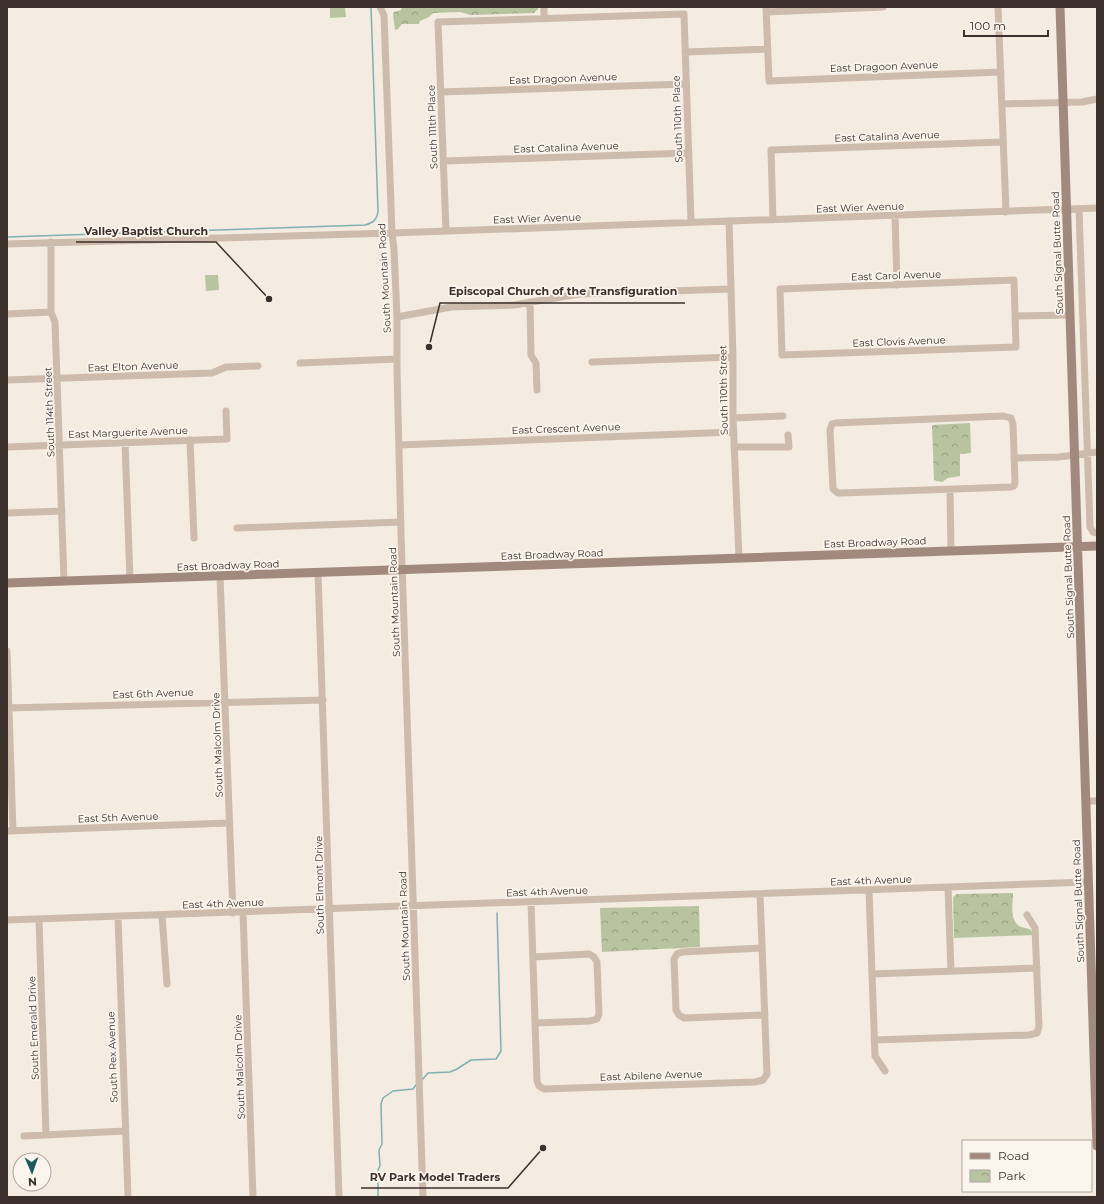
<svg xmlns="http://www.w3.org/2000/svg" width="1104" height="1204" font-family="Montserrat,sans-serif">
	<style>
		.grass { fill: #b8c4a0 }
		.park { fill: url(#park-crowns) }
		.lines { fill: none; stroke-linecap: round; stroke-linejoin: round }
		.stream { stroke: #7fb0b2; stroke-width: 1.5 }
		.minor { stroke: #cdbbac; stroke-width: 7 }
		.secondary { stroke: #a18a7d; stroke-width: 9 }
		.labels { text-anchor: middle; stroke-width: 3.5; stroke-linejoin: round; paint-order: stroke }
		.street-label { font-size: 10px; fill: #3b302b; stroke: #fbf5ee }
		.leader { fill: none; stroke: #3b302b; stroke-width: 1.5 }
		.callout-dot { fill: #3b302b; stroke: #fbf5ee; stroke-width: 1.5 }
		.callout-label { font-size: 11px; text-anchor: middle; font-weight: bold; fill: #3b302b; stroke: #fbf5ee; stroke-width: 3.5; stroke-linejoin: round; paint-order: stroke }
	</style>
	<defs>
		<pattern id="park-crowns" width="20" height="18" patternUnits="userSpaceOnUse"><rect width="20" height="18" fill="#b8c4a0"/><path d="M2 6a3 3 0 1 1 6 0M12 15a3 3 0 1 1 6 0" fill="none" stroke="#97a083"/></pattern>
	</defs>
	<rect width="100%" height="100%" fill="#f4ebe1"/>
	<path class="grass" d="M330 7H345L346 17 330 18Z
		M205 275H218L219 290 206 291Z"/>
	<path class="park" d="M437 7H538V9L534 13 471 15 460 12 433 13 429 17 420 21 419 24H402L398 29 395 30 393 14 394 12 401 10 402 8Z
		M970 423 971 453 960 454V476L948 478 942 482 934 480 932 425Z
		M1013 893C1013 903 1009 919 1019 926 1023 928 1028 928 1031 930L1033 935 954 938 953 897 957 894Z
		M699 906 700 947 602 952 600 908Z"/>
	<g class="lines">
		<path class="stream" d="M7 237 365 225C373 223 377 220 378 211L371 7
			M422 1080 428 1073 450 1072 457 1069 471 1060 496 1059 501 1051 497 913
			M378 1197V1170L380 1166 379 1150 382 1144 381 1104 383 1098 393 1091 413 1089 416 1085"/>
		<path class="minor" d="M380 7 384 15 392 233 394 249 397 317V370L401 534 423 1197
			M544 7V19
			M766 7 769 81 1001 72
			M998 7 1006 212
			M766 12 883 7
			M685 52 768 49
			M441 92 686 84
			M1002 104 1082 102 1097 99
			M444 161 689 153
			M1079 209 1090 527 1093 532 1097 533
			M895 215 897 285
			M773 220 771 150 1003 142
			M729 221 733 357V418L739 558
			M446 231 438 22 684 14 691 222
			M51 242V312L55 322 64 581
			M7 244 392 233 1097 208
			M1014 280 1016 347 782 355 780 289Z
			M530 302 531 355 536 363 537 390
			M7 314 51 312
			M1015 316 1070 315
			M397 317 451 307 514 305 579 294 731 289
			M592 362 733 357
			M300 363 397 359
			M7 380 212 373 226 367 258 366
			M1004 416 1011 418 1013 424 1015 482 1014 486 1011 487 841 493H838L833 489 830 430 832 424 835 423Z
			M733 418 783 416
			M190 440 194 538
			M125 442 130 579
			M399 445 734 432
			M7 447 227 439 226 411
			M734 447H789L788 435
			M1014 458 1059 457 1097 452
			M950 490 951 551
			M7 513 62 511
			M237 528 401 522
			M318 573 339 1197
			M220 576 233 913
			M7 651 13 831
			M7 708 323 700
			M1086 801H1097
			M7 831 229 823
			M948 887 951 971
			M869 890 875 1056 885 1071
			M531 902 537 1081 539 1086 544 1089 755 1082 763 1080 767 1074 760 894
			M243 912 253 1197
			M162 915 167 984
			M118 917 128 1197
			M39 919 46 1135
			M7 920 1088 882
			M762 948 682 952 677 954 674 959 676 1010 679 1015 684 1018 765 1015
			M533 957 589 954 594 957 597 962 599 1014 597 1019 590 1021 536 1023
			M872 974 1037 968
			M874 1040 1029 1035 1037 1033 1039 1026 1035 928 1027 915
			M24 1136 125 1131"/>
		<path class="secondary" d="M1060 7 1097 1146
			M7 583 1097 546"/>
	</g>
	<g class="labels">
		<g class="street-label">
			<text transform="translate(884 66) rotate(-2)" y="4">East Dragoon Avenue</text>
			<text transform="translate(563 78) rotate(-2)" y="4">East Dragoon Avenue</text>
			<text transform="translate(677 119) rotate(-92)" y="4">South 110th Place</text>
			<text transform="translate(432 127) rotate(-92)" y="4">South 111th Place</text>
			<text transform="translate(887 136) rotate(-2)" y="4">East Catalina Avenue</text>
			<text transform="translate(566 147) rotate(-2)" y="4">East Catalina Avenue</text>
			<text transform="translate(860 207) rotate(-2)" y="4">East Wier Avenue</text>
			<text transform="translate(537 218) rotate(-2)" y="4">East Wier Avenue</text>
			<text transform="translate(1057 253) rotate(-92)" y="4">South Signal Butte Road</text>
			<text transform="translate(896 275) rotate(-2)" y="4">East Carol Avenue</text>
			<text transform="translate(384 278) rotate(-93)" y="4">South Mountain Road</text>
			<text transform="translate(899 341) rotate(-2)" y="4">East Clovis Avenue</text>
			<text transform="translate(133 366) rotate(-2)" y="4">East Elton Avenue</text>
			<text transform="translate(723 390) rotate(-91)" y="4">South 110th Street</text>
			<text transform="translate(49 412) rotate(-92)" y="4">South 114th Street</text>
			<text transform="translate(566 428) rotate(-2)" y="4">East Crescent Avenue</text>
			<text transform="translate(128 432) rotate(-2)" y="4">East Marguerite Avenue</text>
			<text transform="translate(875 542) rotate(-2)" y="4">East Broadway Road</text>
			<text transform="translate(552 554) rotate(-2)" y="4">East Broadway Road</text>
			<text transform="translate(228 565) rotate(-2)" y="4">East Broadway Road</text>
			<text transform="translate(1068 577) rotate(-92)" y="4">South Signal Butte Road</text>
			<text transform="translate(394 602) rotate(-92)" y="4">South Mountain Road</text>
			<text transform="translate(153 693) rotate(-2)" y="4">East 6th Avenue</text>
			<text transform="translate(217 745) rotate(-92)" y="4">South Malcolm Drive</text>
			<text transform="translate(118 817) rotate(-2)" y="4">East 5th Avenue</text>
			<text transform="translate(871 880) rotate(-2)" y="4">East 4th Avenue</text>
			<text transform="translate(319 885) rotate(-91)" y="4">South Elmont Drive</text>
			<text transform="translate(547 891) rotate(-2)" y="4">East 4th Avenue</text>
			<text transform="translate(1078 901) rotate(-92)" y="4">South Signal Butte Road</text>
			<text transform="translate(223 903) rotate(-2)" y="4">East 4th Avenue</text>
			<text transform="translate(404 926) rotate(-92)" y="4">South Mountain Road</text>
			<text transform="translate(33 1028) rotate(-92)" y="4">South Emerald Drive</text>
			<text transform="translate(112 1057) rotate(-92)" y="4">South Rex Avenue</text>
			<text transform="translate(239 1067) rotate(-92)" y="4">South Malcolm Drive</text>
			<text transform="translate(651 1075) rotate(-2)" y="4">East Abilene Avenue</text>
		</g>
	</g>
	<path class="leader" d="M269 299L216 242H76M429 347L440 303H685M543 1148L508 1188H361"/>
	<g class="callout-dot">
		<circle cx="269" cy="299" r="4"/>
		<circle cx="429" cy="347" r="4"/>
		<circle cx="543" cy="1148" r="4"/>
	</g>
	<g class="callout-label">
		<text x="146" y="235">Valley Baptist Church</text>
		<text x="563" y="295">Episcopal Church of the Transfiguration</text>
		<text x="435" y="1181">RV Park Model Traders</text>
	</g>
	<rect width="1104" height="1204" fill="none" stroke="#3b302b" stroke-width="16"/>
	<rect x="962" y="1140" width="130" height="52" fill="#fbf5ee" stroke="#aea6a0"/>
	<rect x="970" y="1153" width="20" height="6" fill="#a18a7d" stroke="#aea6a0"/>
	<text x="998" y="1160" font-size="12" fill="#3b302b">Road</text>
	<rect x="970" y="1170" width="20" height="12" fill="url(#park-crowns)" stroke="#aea6a0"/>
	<text x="998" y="1180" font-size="12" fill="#3b302b">Park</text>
	<g transform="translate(32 1172) rotate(178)"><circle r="19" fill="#fbf5ee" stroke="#aea6a0"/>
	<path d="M0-3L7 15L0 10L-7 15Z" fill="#1f5a5e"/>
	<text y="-6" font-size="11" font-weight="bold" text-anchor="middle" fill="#3b302b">N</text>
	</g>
	<path d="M964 30v6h84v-6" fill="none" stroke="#3b302b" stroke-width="2"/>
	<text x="970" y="30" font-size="12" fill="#3b302b" stroke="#fbf5ee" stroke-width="3" paint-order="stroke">100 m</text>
</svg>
